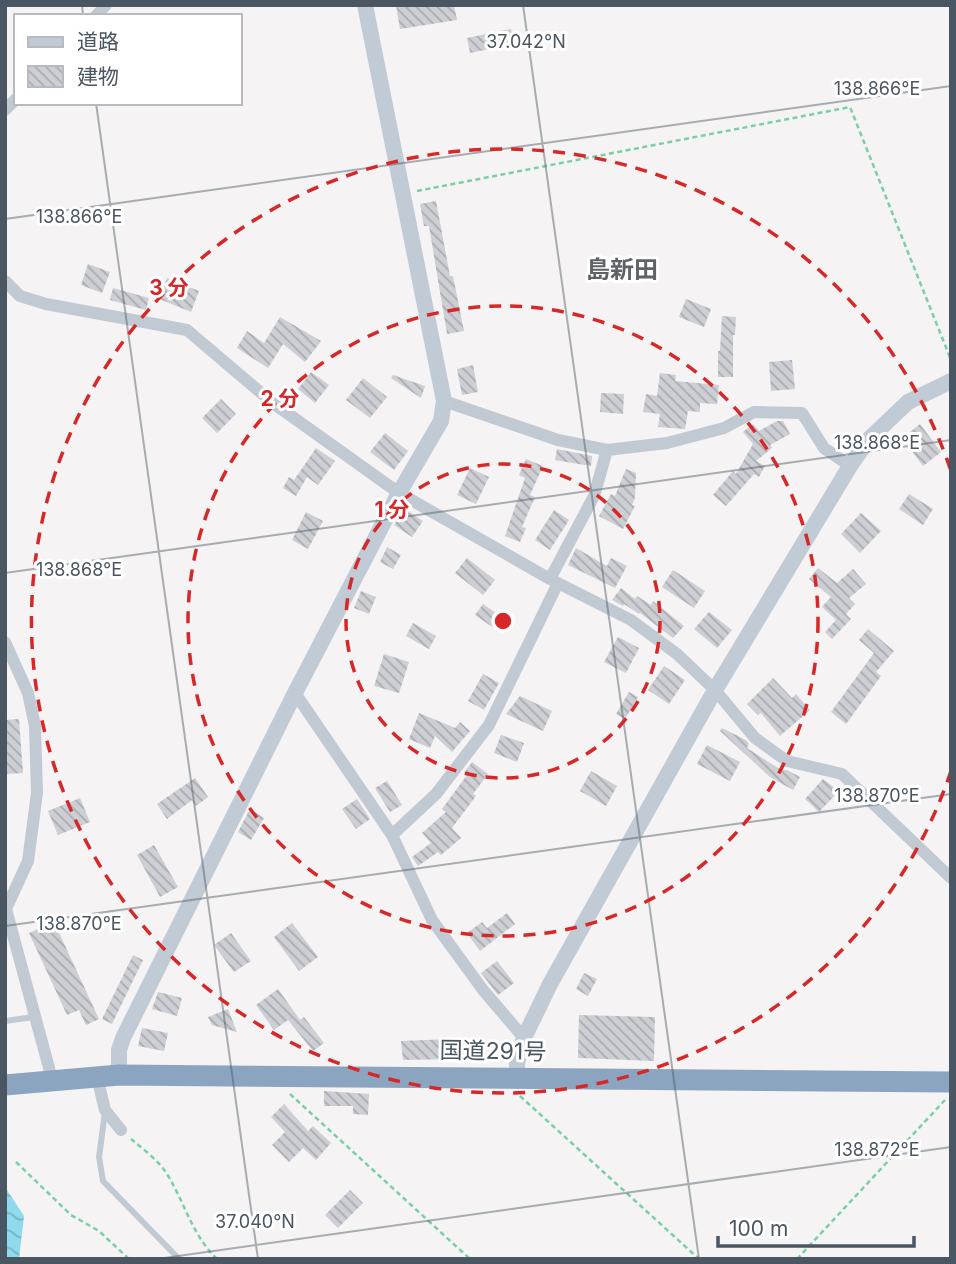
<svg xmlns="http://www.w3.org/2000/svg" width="956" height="1264" font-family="Inter,'Noto Sans JP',sans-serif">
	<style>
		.water { fill: url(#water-waves) }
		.building { fill: url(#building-back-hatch) }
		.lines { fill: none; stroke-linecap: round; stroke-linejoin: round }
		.path { stroke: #7ad0a6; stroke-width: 2.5; stroke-dasharray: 5 3.5; stroke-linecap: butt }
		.lane { stroke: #c1cad2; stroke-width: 6 }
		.street { stroke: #c1cad2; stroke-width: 12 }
		.secondary { stroke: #c1cbd6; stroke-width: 16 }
		.highway { stroke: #8ba5c1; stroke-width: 21 }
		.ticks { fill: none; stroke: #4a5661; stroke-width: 2; stroke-opacity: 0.45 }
		.ring { fill: none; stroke: #d62828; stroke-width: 3.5; stroke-dasharray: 12 9 }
		.labels { text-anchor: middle; stroke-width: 6; stroke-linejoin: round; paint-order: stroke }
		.street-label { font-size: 23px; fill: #4a5661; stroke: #fff }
		.neighbourhood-label { font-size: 24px; font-weight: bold; fill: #5f6368; stroke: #fff }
		.ticks-label { font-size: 18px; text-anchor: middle; fill: #4a5661; stroke: #fff; stroke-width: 6; stroke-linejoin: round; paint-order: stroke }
		.centre { fill: #d62828; stroke: #fff; stroke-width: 3.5 }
		.ring-label { font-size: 21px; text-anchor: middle; font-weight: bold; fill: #d62828; stroke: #fff; stroke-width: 6; stroke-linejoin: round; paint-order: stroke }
	</style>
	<defs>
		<pattern id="water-waves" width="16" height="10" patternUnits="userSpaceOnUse" patternTransform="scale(1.75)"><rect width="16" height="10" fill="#90daee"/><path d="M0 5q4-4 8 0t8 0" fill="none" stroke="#78b4c4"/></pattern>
		<pattern id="building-back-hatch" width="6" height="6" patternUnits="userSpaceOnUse" patternTransform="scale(1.75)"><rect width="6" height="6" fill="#cdcfd5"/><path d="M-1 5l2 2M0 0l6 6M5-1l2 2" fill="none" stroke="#a8abb0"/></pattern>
	</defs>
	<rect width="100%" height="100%" fill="#f5f3f3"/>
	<path class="water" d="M5 1187 24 1216 19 1259H5Z"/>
	<path class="building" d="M396 5H454L457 20 400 29Z
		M511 29 514 44 470 53 467 38Z
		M436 201 450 276H453L464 331 447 334 429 226H424L420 204Z
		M88 264 110 272 102 293 81 285Z
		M167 278 199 291 191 312 159 299Z
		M113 288 149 298 146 310 110 300Z
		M686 299 711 309 704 327 679 317Z
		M722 316 736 317 735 335H733V377H718V351H720Z
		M280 317 321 341 305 362 283 344 268 368 237 348 247 331 264 343Z
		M792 360 795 389 771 391 769 362Z
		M473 365 478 392 462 395 457 369Z
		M311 372 329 385 315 403 298 389Z
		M660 373 676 375 675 381 719 385 717 404 700 403V412L688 411 685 429 658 427 660 414 643 412 646 394 657 396Z
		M393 375 425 386 421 398 391 378Z
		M363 378 387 397 370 418 346 400Z
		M601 393 624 394 623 414 600 412Z
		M221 399 236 414 217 433 202 418Z
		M777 421H783L790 434 770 445 772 448 756 461 765 466 759 477 754 474 726 506 713 495 733 471 736 474 753 444 743 432 753 424 759 431Z
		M920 424 941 452 923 466 911 450 919 444 910 432Z
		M385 433 408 451 394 470 370 452Z
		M316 448 335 461 318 485 307 477 296 496 283 488 289 477 294 480Z
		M557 449 592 456 591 466 555 460Z
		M526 459 543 466 530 495 535 497 522 527 526 528 520 542 505 536 525 478 519 475Z
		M470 468 489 477 476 504 457 495Z
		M626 469 636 473 635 498 632 505 635 506 623 529 599 516 611 494 615 496Z
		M909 494 933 509 923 525 899 509Z
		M405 509 423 521 412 537 394 525Z
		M554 510 569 520 550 550 535 540Z
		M306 512 323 521 308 549 292 540Z
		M861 513 881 531 860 553 841 534Z
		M387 547 401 555 393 569 380 562Z
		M576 548 607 566 611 558 627 566 615 588 568 565Z
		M467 558 495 580 483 595 455 573Z
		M818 568 837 583 853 569 866 584 849 598 855 604 846 614 851 619 832 639 825 632 836 620 822 607 831 597 809 579Z
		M673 570 705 591 694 608 662 587Z
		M621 588 635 599 637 596 651 605 653 601 684 626 673 638 640 613 639 614 624 604 623 606 612 600Z
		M361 591 376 597 369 614 354 608Z
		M483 604 506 620 498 631 475 615Z
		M709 612 732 630 717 648 694 629Z
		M413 623 436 636 429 649 406 636Z
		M868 629 894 651 876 672 881 676 846 724 831 712 874 653 859 640Z
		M618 637 639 648 626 673 604 662Z
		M384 654 409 662 399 693 374 686Z
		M664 666 685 680 669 704 648 690Z
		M483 674 499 683 484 710 468 701Z
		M773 678 792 698 796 694 810 710 780 736 761 713 758 715 747 704Z
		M629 692 638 697 625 719 616 714Z
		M520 696 552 711 543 731 506 714Z
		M419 713 455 728 460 722 470 731 452 752 435 736 430 748 409 739Z
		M19 719 23 773 5 774V720Z
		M722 728 746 740 749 744 747 748 781 770H787L800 777 793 790 770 777 720 731Z
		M501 735 524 743 517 762 494 753Z
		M707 745 740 762 730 781 697 764Z
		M472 762 488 774 473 794 476 796 452 828 461 838 441 855 438 852 418 866 412 857 431 843 422 833 446 812 442 809 467 775 464 773Z
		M591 771 617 786 606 806 580 791Z
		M195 778 208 797 196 806 192 800 167 819 157 804Z
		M823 779 839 791 819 812 805 799Z
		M387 781 402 805 390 812 375 788Z
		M80 798 90 822 58 835 48 811Z
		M357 799 370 819 356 829 342 809Z
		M250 809 264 818 251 840 238 832Z
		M154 845 178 887 160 897 137 855Z
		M507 913 515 924 480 951 467 933 482 922 487 928Z
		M54 922 99 1019 86 1025 79 1010 67 1015 29 933Z
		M292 923 318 957 299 971 274 937Z
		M231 933 251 961 234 972 214 945Z
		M133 955 143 960 112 1024 102 1019Z
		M497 961 514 983 498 995 481 973Z
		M584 973 597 979 588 996 576 989Z
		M278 989 300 1020 304 1017 324 1043 313 1051 288 1020 274 1030 256 1005Z
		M158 992 182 998 177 1016 152 1009Z
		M228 1009 237 1032 212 1025 208 1017Z
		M579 1015 655 1017 654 1061 578 1058Z
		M142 1028 168 1033 164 1051 138 1046Z
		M453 1039V1059L403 1060 401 1041Z
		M324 1091 369 1094 368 1115 353 1114V1106H324Z
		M284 1104 308 1131 313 1126 331 1143 316 1160 303 1148 289 1162 272 1145 285 1132 271 1117Z
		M350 1190 363 1203 338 1228 325 1215Z"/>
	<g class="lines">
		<path class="path" d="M417 191 850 107 951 360
			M290 1094 470 1259
			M520 1096 699 1259
			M131 1139C143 1149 158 1160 167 1174 185 1203 192 1235 217 1259
			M16 1162 71 1215 99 1231 129 1259
			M797 1259 945 1100"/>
		<path class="lane" d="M5 1021 34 1017
			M105 1112 99 1157 103 1181 179 1259"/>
		<path class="street" d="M96 16 106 5
			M5 110 16 99
			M5 281 20 296 46 304 187 330 273 403 399 493 550 579 631 620 677 654 715 690 755 738 787 761 842 774 951 878
			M444 401 558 440 607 450 667 443 724 428 754 412 802 413 824 448 850 466
			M550 579 594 496 607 450
			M5 642 28 693 35 726 37 793 28 861 6 909 52 1079
			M295 693 392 835 432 920 483 990 524 1038
			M392 835 436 794 489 725 558 583
			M97 1077 105 1110 121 1130"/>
		<path class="secondary" d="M119 1075V1050L123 1038 295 693 399 493 441 421 444 401 365 5
			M517 1077V1063L524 1038 550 984 715 690 850 466 869 439 908 402 951 381"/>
		<path class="highway" d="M5 1085 119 1075 951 1082"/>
	</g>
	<path class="ticks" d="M82 5 83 16M523 5 699 1259M96 103 258 1259M5 219 951 86M5 573 951 440M5 926 951 794M157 1259 951 1147"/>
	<g class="ring">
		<circle cx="503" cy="621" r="157"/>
		<circle cx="503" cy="621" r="315"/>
		<path d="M951 771A472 472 0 1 1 951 471"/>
	</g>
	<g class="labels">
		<g class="street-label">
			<text transform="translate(493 1051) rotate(1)" y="8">国道291号</text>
		</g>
		<g class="neighbourhood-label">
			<text x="622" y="278">島新田</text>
		</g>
	</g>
	<g class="ticks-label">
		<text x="526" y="48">37.042°N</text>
		<text x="877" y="95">138.866°E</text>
		<text x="79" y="223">138.866°E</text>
		<text x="877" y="449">138.868°E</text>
		<text x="79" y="576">138.868°E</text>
		<text x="877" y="802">138.870°E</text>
		<text x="79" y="930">138.870°E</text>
		<text x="877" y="1156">138.872°E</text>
		<text x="255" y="1228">37.040°N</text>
	</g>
	<circle cx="503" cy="621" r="10" class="centre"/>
	<g class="ring-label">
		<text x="169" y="295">3 分</text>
		<text x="280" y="406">2 分</text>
		<text x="392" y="517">1 分</text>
	</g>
	<rect width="956" height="1264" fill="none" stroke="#4a5661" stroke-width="14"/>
	<rect x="14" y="14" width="228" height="91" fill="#ffffff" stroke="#b7bbc0" stroke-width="2"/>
	<rect x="28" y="37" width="35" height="10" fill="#c1cbd6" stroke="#b7bbc0" stroke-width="2"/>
	<text x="77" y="49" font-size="21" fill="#4a5661">道路</text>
	<rect x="28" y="66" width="35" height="21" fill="url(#building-back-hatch)" stroke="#b7bbc0" stroke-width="2"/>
	<text x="77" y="84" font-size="21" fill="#4a5661">建物</text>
	<path d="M718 1236v10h196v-10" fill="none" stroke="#4a5661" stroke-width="3.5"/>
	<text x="729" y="1236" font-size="21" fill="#4a5661" stroke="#ffffff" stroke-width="5" paint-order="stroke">100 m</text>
</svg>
